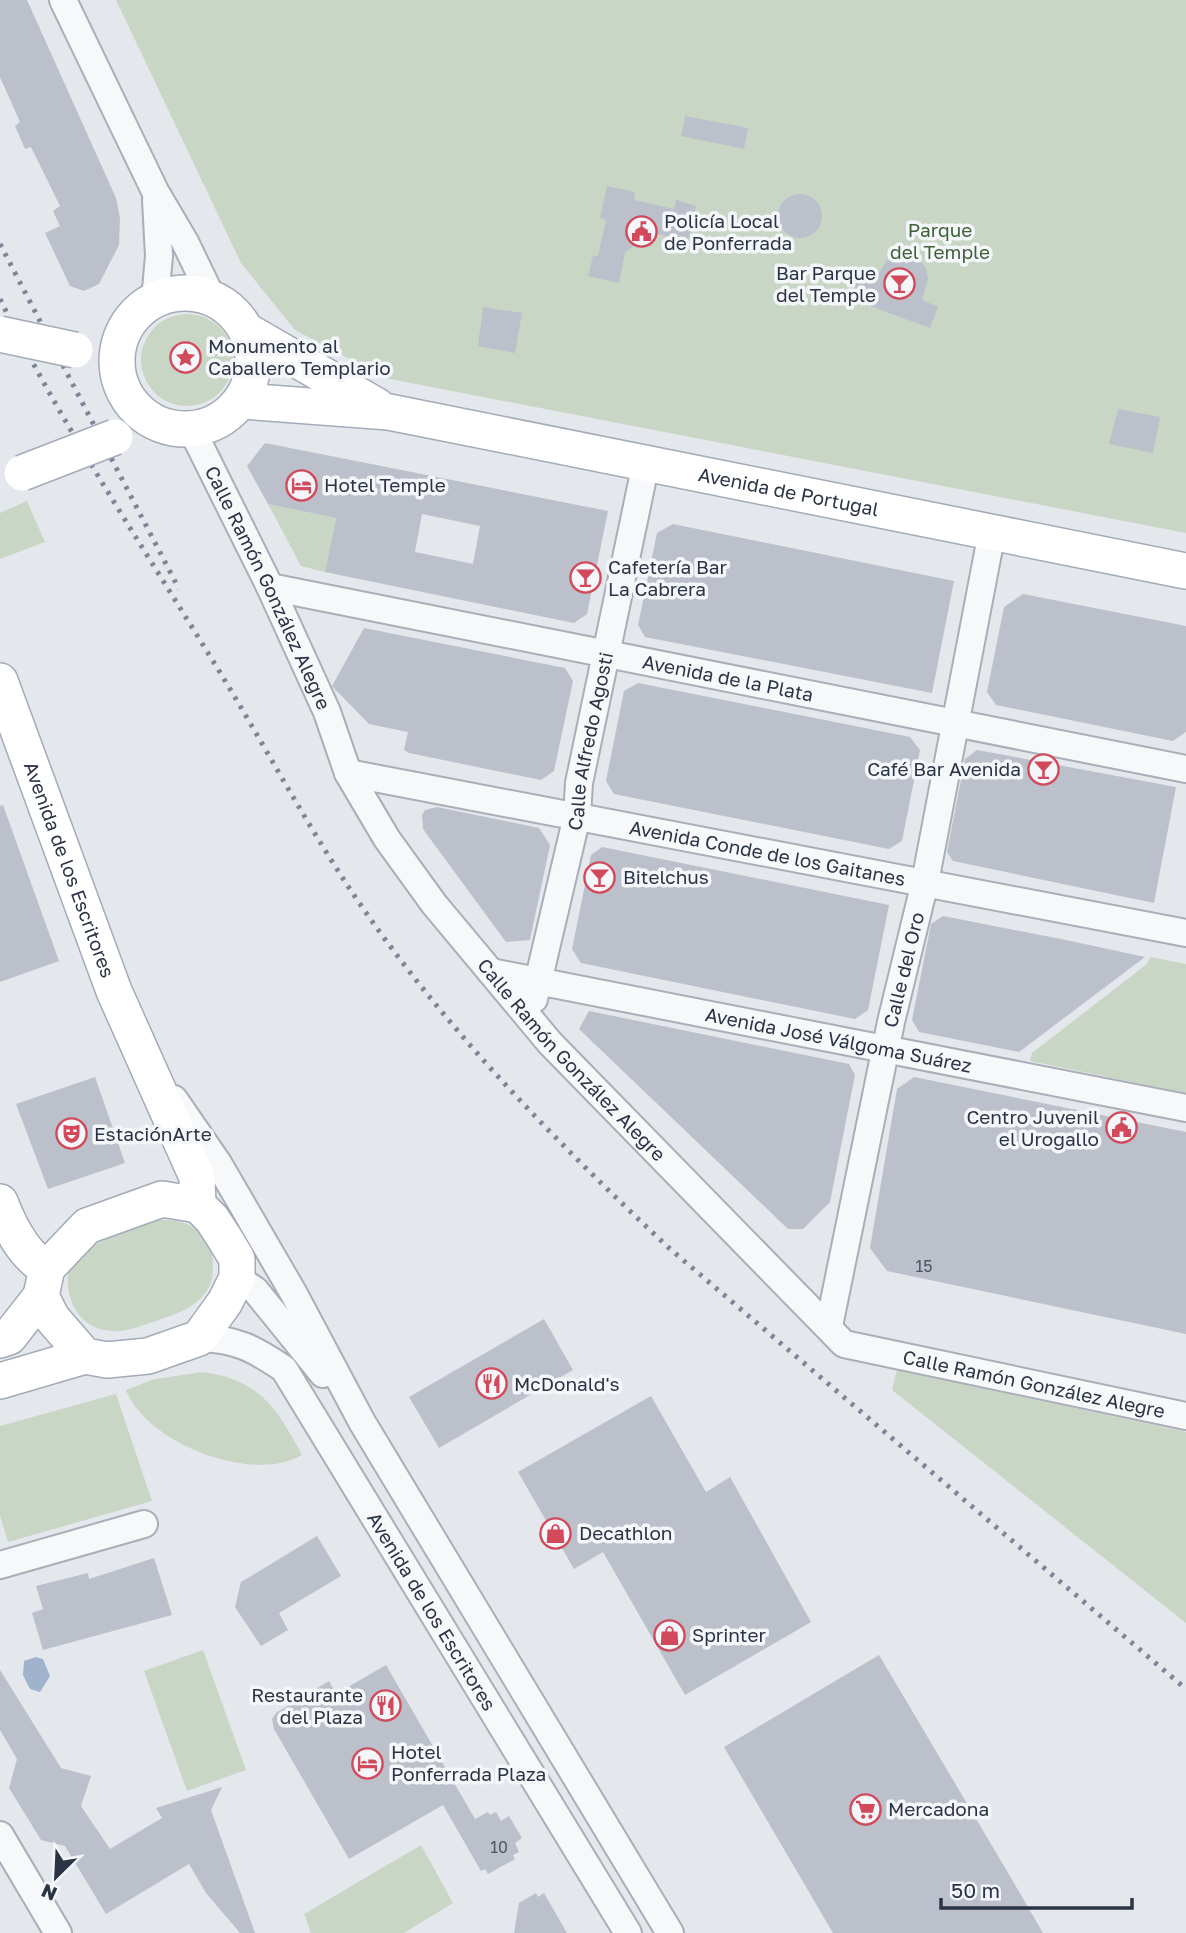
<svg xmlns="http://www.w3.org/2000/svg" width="1186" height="1933" font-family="'Golos Text',sans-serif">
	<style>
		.green { fill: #c9d6c5 }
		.water { fill: #9fb4cc }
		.building { fill: #bbc0ca; fill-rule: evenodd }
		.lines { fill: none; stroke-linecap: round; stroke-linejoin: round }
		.minor-casing { stroke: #a9aeb7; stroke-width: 30 }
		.major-casing { stroke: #a3abb8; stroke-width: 38 }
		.minor { stroke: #f7f8fa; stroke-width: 26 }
		.major { stroke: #fff; stroke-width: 35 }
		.rail { stroke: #7d8696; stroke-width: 5; stroke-dasharray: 3.5 7; stroke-linecap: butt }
		.major-bridge-casing { stroke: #a3abb8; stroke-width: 38; stroke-linecap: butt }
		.major-bridge { stroke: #fff; stroke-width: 35 }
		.labels { text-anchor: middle; stroke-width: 7; stroke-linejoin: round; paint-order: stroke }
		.number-label { font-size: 16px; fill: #4f5766 }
		.poi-label { font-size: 19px; fill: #2b3445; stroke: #f4f6f9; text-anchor: start }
		.park-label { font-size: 19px; fill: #3f6138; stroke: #f4f6f9 }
		.street-label { font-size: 19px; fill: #2b3445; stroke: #f4f6f9 }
	</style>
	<rect width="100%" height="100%" fill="#e4e7ec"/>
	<path class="green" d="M116 0H1186V533L385 378 295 330 241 263Z
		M141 360a46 46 0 1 1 92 0a46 46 0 1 1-92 0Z
		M27 501 45 542 0 559V513Z
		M268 504 336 518 325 572 301 566Z
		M1150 957 1186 964V1093L1030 1061 1032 1053 1147 964Z
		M150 1220C174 1219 192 1220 206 1241 212 1249 213 1258 213 1267 214 1301 183 1312 156 1321 142 1325 129 1332 114 1331 78 1331 63 1297 69 1266L89 1247Z
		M897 1370 1186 1432V1623L892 1390Z
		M203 1372C260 1380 277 1408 302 1455 253 1484 147 1444 126 1390L155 1379Z
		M116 1394 152 1501 8 1542 0 1516V1426Z
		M203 1650 246 1770 187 1791 144 1671Z
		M421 1845 453 1903 404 1933H311L304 1914Z"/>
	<path class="water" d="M36 1657 43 1659 50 1676 40 1692 30 1689 23 1675 24 1661Z"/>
	<path class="building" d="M0 0H27L116 198 120 218 119 245 99 284 84 291 70 286 45 233 60 226 53 211 60 206 31 147 25 149 15 126 20 122 0 77Z
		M685 116 748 128 744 149 681 136Z
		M607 186 635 192 634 200 674 209 676 200 696 206 688 241 653 233 625 252 619 283 588 276 593 256H598L606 220 600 218Z
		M778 216a22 22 0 1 1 44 0a22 22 0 1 1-44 0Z
		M906 253 918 258 926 268 928 279 922 300 938 307 930 328 851 299 859 275 874 282 886 261Z
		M483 307 522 313 515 353 478 346Z
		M1118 409 1160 417 1153 453 1109 444Z
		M265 443 608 511 587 614 574 623 325 572 336 518 268 504 247 466ZM422 514 480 526 473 564 415 552Z
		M673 524 954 581 932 693 645 637 638 625 657 533Z
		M1023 594 1186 626V732L1173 741 996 705 987 692 1004 607Z
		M364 628 565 668 573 681 554 771 541 780 409 753 404 750 408 732 369 724 332 686Z
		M638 683 910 737 920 750 902 841 889 849 614 794 606 781 624 691Z
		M977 750 1176 787 1154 903 953 861 947 852 965 759Z
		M3 805 59 961 0 982V806Z
		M437 807 539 828 550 845 530 940 506 942 423 829 422 815 425 810Z
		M602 847 889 905 868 1010 855 1019 581 963 572 949 591 855Z
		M943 916 1066 940 1145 957 1019 1052 919 1032 912 1020 931 924Z
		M589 1011 849 1064 855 1075 830 1202 803 1229H788L579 1029Z
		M95 1077 125 1163 48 1189 16 1104Z
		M914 1077 1186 1132V1334L887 1271 870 1248 897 1089Z
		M544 1319 573 1370 439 1448 409 1397Z
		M651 1396 706 1492 730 1477 811 1622 685 1695 603 1552 574 1569 518 1472Z
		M317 1536 341 1576 279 1613 288 1630 261 1646 235 1607 241 1582Z
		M154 1558 172 1615 43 1650 32 1613 43 1609 36 1586 88 1573 89 1579Z
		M879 1655 1007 1871 1043 1933H833L724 1747Z
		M386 1665 475 1819 488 1812 490 1815 496 1812 501 1821 509 1816 522 1838 515 1843 519 1852 513 1855 515 1859 488 1874 485 1869 481 1871 443 1805 349 1859 274 1729 272 1719 276 1713 329 1681 336 1694Z
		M0 1670 61 1768 91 1776 81 1806 110 1849 162 1818 156 1808 222 1787 211 1810 255 1933H240L206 1893 189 1864 106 1914 65 1846 41 1840 9 1788 17 1759 0 1730Z
		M536 1893 538 1897 544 1893 567 1933H514L519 1903Z"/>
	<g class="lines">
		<defs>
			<g id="minor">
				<path d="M63 0 155 191 185 242 212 298"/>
				<path d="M155 300 159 256 156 200"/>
				<path id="s1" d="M192 430 270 587 327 712 348 773 387 839 434 904 550 1043 844 1344 1186 1416"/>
				<path id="s2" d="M270 587 1186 769"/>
				<path id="s3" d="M348 773 1186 933"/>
				<path id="s4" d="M491 972 1186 1108"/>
				<path id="s5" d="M534 999 577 816 579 783 646 463"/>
				<path d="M174 1099 218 1163 294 1294 362 1422 670 1933"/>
				<path d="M237 1278 255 1290 323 1374"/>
				<path id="s6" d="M829 1326 891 1022 925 882 992 532"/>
				<path id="s7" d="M199 1338C236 1339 253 1348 284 1369L628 1933"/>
				<path d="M0 1565 144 1524"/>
				<path d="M0 1835 58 1933"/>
			</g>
			<g id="major">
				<circle cx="185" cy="361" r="68"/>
				<path d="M247 331 377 406"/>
				<path id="s8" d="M242 401 389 412 1186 571"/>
				<path id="s9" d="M0 681 114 991 197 1177 198 1205"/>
				<path d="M162 1199 198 1205 212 1219 225 1239 237 1259V1278L225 1302 199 1338 148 1356 107 1360 85 1356 52 1318 41 1296 47 1268 87 1226Z"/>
				<path d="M0 1202C9 1225 23 1256 47 1268"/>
				<path d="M0 1340 9 1337 41 1296"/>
				<path d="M0 1381 85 1356"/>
			</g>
		</defs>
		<use href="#minor" class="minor-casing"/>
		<use href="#major" class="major-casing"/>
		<use href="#minor" class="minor"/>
		<use href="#major" class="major"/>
		<path class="rail" d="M0 244 179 589
			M0 299C60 422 136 536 208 653 260 736 304 822 360 904 448 1032 556 1142 669 1248L1186 1689"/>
		<defs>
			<path id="major-bridge" d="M0 334 75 350
				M22 473 115 437"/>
		</defs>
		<use href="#major-bridge" class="major-bridge-casing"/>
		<use href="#major-bridge" class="major-bridge"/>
	</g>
	<defs>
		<symbol id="civic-ring" viewBox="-11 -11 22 22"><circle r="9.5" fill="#f4f6f9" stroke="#d1495b" stroke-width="1.5"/><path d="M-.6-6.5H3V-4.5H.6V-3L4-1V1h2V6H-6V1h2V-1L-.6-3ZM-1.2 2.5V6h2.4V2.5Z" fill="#d1495b"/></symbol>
		<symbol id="bar-ring" viewBox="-11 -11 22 22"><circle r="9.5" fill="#f4f6f9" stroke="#d1495b" stroke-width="1.5"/><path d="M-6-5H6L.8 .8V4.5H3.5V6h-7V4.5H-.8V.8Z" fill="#d1495b"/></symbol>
		<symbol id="sight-ring" viewBox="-11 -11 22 22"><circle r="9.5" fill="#f4f6f9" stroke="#d1495b" stroke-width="1.5"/><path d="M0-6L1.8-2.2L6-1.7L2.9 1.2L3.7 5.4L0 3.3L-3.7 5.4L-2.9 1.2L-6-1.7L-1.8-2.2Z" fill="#d1495b"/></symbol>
		<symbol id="hotel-ring" viewBox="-11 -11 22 22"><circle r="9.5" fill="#f4f6f9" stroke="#d1495b" stroke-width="1.5"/><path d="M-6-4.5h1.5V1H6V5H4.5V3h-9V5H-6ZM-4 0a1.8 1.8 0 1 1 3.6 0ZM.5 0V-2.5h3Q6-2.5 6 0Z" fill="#d1495b"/></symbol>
		<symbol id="theatre-ring" viewBox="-11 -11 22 22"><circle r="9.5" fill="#f4f6f9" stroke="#d1495b" stroke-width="1.5"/><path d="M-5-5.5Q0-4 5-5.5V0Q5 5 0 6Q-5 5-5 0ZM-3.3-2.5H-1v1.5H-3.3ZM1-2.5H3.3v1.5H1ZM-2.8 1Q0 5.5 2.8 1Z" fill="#d1495b"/></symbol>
		<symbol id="restaurant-ring" viewBox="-11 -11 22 22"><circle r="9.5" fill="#f4f6f9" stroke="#d1495b" stroke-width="1.5"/><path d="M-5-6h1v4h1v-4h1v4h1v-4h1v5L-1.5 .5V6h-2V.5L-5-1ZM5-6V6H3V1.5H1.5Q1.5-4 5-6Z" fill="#d1495b"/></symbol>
		<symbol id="shop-ring" viewBox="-11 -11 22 22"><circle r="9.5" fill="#f4f6f9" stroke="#d1495b" stroke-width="1.5"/><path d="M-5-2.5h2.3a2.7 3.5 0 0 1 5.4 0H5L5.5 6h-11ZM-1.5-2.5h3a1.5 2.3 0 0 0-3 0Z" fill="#d1495b"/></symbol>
		<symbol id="supermarket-ring" viewBox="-11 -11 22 22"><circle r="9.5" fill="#f4f6f9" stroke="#d1495b" stroke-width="1.5"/><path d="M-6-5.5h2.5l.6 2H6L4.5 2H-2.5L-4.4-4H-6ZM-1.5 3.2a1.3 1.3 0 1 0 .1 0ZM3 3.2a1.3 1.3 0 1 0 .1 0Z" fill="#d1495b"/></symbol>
	</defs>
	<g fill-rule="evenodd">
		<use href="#civic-ring" x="624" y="214" width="35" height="35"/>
		<use href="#bar-ring" x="882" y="266" width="35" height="35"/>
		<use href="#sight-ring" x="168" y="340" width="35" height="35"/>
		<use href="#hotel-ring" x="284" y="468" width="35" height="35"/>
		<use href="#bar-ring" x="568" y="560" width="35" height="35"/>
		<use href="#bar-ring" x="1026" y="752" width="35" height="35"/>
		<use href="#bar-ring" x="582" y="860" width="35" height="35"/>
		<use href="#civic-ring" x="1104" y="1110" width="35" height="35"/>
		<use href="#theatre-ring" x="54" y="1116" width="35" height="35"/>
		<use href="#restaurant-ring" x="474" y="1366" width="35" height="35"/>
		<use href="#shop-ring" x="538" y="1516" width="35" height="35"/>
		<use href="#shop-ring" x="652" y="1618" width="35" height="35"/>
		<use href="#restaurant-ring" x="368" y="1688" width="35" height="35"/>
		<use href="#hotel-ring" x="350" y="1746" width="35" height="35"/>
		<use href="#supermarket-ring" x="848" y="1792" width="35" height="35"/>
	</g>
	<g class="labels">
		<g class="number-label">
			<text x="924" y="1272">15</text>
			<text x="499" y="1853">10</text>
		</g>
		<g class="poi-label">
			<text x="664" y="228">Policía Local<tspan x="664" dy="22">de Ponferrada</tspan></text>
			<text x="876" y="280" text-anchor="end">Bar Parque<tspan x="876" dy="22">del Temple</tspan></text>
			<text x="208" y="353">Monumento al<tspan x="208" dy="22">Caballero Templario</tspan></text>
			<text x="324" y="492">Hotel Temple</text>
			<text x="608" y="574">Cafetería Bar<tspan x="608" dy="22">La Cabrera</tspan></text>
			<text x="1021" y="776" text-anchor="end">Café Bar Avenida</text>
			<text x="623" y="884">Bitelchus</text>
			<text x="1099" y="1124" text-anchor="end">Centro Juvenil<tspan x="1099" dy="22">el Urogallo</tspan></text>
			<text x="94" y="1141">EstaciónArte</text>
			<text x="514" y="1391">McDonald's</text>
			<text x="579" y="1540">Decathlon</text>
			<text x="692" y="1642">Sprinter</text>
			<text x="363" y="1702" text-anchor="end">Restaurante<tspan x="363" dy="22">del Plaza</tspan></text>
			<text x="391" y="1759">Hotel<tspan x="391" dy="22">Ponferrada Plaza</tspan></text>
			<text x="888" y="1816">Mercadona</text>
		</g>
		<g class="park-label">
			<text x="940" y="237">Parque<tspan x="940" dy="22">del Temple</tspan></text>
		</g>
		<g class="street-label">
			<text dy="7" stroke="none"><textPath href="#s8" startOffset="555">Avenida de Portugal</textPath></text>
			<text dy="7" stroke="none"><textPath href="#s1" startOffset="175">Calle Ramón González Alegre</textPath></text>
			<text dy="7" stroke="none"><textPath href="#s2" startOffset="467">Avenida de la Plata</textPath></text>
			<text dy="7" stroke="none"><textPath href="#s5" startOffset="264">Calle Alfredo Agosti</textPath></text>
			<text dy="7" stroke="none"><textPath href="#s3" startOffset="427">Avenida Conde de los Gaitanes</textPath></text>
			<text dy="7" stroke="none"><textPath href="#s9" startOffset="201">Avenida de los Escritores</textPath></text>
			<text dy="7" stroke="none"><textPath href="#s6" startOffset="364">Calle del Oro</textPath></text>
			<text dy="7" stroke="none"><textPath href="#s4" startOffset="354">Avenida José Válgoma Suárez</textPath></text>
			<text dy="7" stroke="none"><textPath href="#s1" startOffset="742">Calle Ramón González Alegre</textPath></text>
			<text dy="7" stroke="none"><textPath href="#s1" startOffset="1330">Calle Ramón González Alegre</textPath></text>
			<text dy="7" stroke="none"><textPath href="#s7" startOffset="376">Avenida de los Escritores</textPath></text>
		</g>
	</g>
	<g transform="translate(56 1877) rotate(204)" stroke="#f4f6f9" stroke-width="5" paint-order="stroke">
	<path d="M0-5L12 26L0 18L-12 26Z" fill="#2b3445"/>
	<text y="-10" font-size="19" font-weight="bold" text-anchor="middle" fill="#2b3445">N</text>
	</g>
	<path d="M941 1898v10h191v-10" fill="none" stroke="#2b3445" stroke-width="3.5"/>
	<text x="951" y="1898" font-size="21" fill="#2b3445" stroke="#f4f6f9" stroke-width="5" paint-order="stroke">50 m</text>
</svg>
